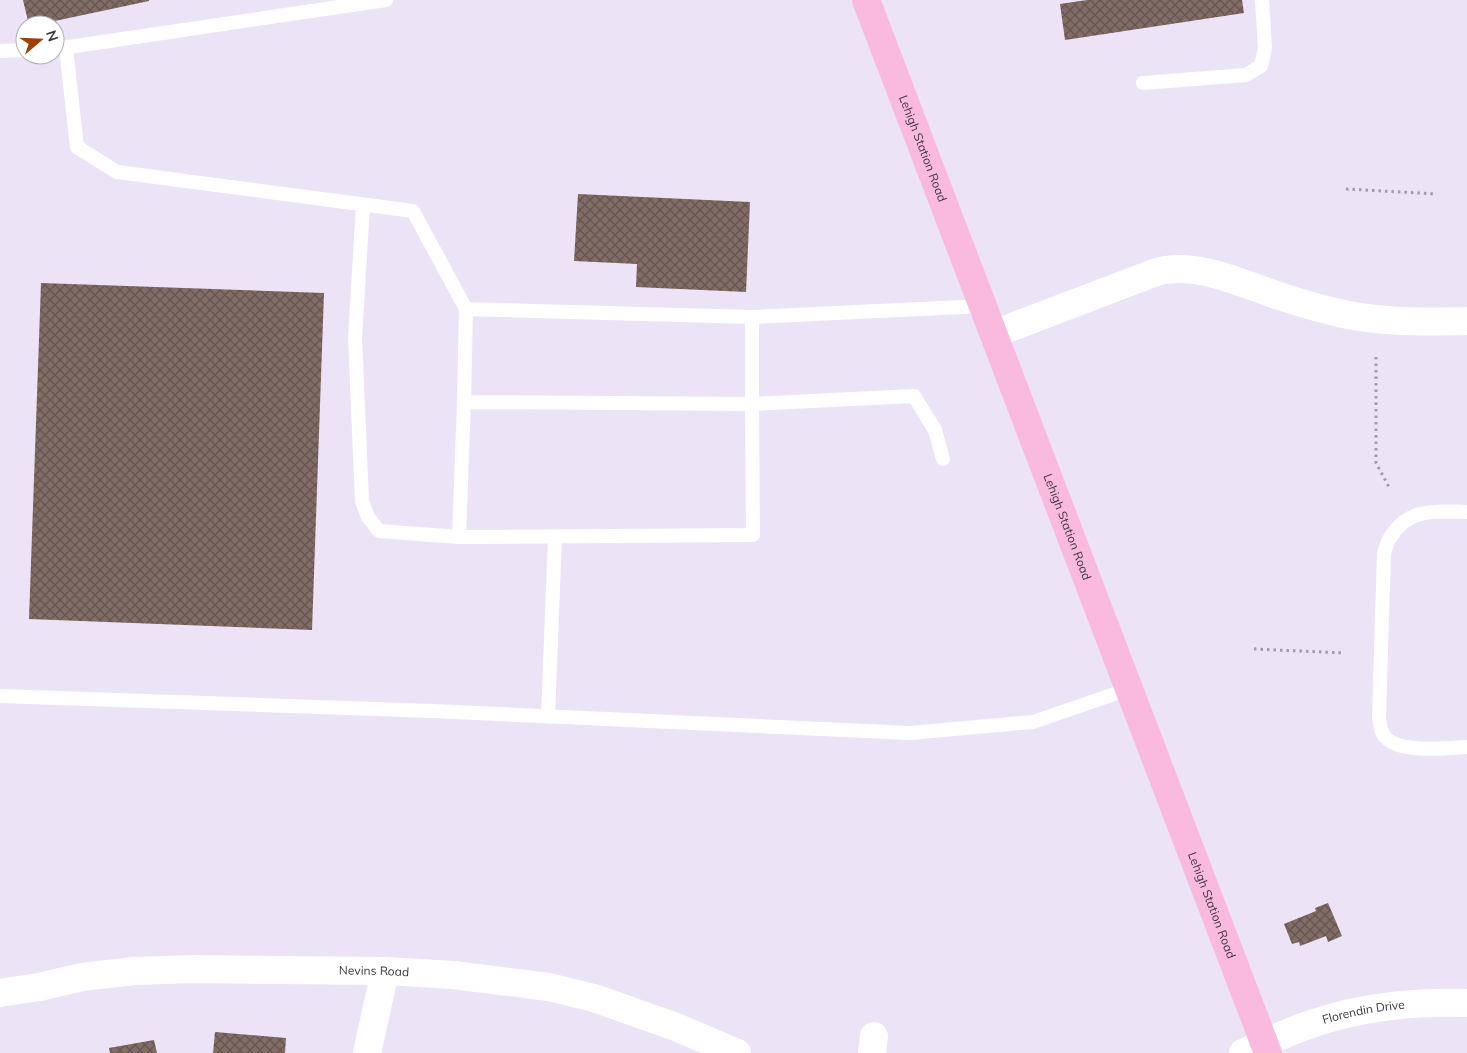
<svg xmlns="http://www.w3.org/2000/svg" width="1467" height="1053" font-family="Mulish,sans-serif">
	<style>
		.building { fill: url(#building-cross-hatch) }
		.lines { fill: none; stroke-linecap: round; stroke-linejoin: round }
		.path { stroke: #a19aa8; stroke-width: 3; stroke-dasharray: 2.5 4; stroke-linecap: butt }
		.lane { stroke: #fff; stroke-width: 14 }
		.street { stroke: #fff; stroke-width: 28 }
		.primary { stroke: #f9badd; stroke-width: 28 }
		.labels { text-anchor: middle; stroke-width: 5; stroke-linejoin: round; paint-order: stroke }
		.street-label { font-size: 12px; fill: #3a363e; stroke: #fff }
	</style>
	<defs>
		<pattern id="building-cross-hatch" width="8" height="8" patternUnits="userSpaceOnUse" patternTransform="scale(1.25)"><rect width="8" height="8" fill="#816c66"/><path d="M0 0l8 8M0 8l8-8" fill="none" stroke="#655551"/></pattern>
	</defs>
	<rect width="100%" height="100%" fill="#ede3f7"/>
	<path class="building" d="M23 0H149V1L36 25H29Z
		M1087 0H1242L1244 13 1065 40 1060 4Z
		M578 194 750 202 746 292 636 287 637 264 574 261Z
		M41 283 324 293 312 630 29 619Z
		M1328 903 1342 936 1328 942 1326 936 1300 946 1299 942 1292 944 1284 924 1316 911 1315 908Z
		M215 1032 286 1038 285 1053H213Z
		M154 1040 157 1053H110L109 1048Z"/>
	<g class="lines">
		<path class="path" d="M1346 189 1437 194
			M1376 357V463L1389 487
			M1254 649 1345 653"/>
		<path class="lane" d="M66 48 77 147 117 172 413 211 466 309 464 402 752 404V317L984 306
			M55 49 386 0
			M0 51 25 50
			M1143 83 1246 75 1261 66 1265 48 1262 0
			M363 206 355 337 362 501 368 517 379 531 459 537
			M466 309 752 317
			M464 402 459 537 753 535 752 404 914 396 935 430 943 459
			M1467 512C1437 511 1408 507 1390 538 1387 542 1386 548 1384 553L1379 717C1380 721 1380 728 1382 732 1391 755 1447 748 1467 747
			M0 696 433 711 910 733 1033 722 1129 689
			M548 716 555 537"/>
		<g class="street">
			<path d="M994 334 1146 276C1152 274 1158 271 1165 270 1199 265 1233 280 1265 291 1285 298 1306 305 1327 310 1373 323 1420 322 1467 321"/>
			<path id="s1" d="M0 993 39 987 82 977 135 971 192 969 385 971 453 975 549 987 594 998 676 1027 737 1053"/>
			<path d="M367 1053 385 971"/>
			<path d="M872 1053 874 1036"/>
			<path id="s2" d="M1243 1053C1262 1045 1281 1035 1300 1028 1352 1008 1411 1001 1467 1003"/>
		</g>
		<path class="primary" id="s3" d="M866 0 1268 1053"/>
	</g>
	<g class="labels">
		<g class="street-label">
			<text dy="4" stroke="none"><textPath href="#s3" startOffset="159">Lehigh Station Road</textPath></text>
			<text dy="4" stroke="none"><textPath href="#s3" startOffset="564">Lehigh Station Road</textPath></text>
			<text dy="4" stroke="none"><textPath href="#s3" startOffset="969">Lehigh Station Road</textPath></text>
			<text dy="4" stroke="none"><textPath href="#s1" startOffset="376">Nevins Road</textPath></text>
			<text dy="4" stroke="none"><textPath href="#s2" startOffset="128">Florendin Drive</textPath></text>
		</g>
	</g>
	<g transform="translate(40 40) rotate(71)"><circle r="24" fill="#ffffff" stroke="#b0afb2"/>
	<path d="M0-4L9 19L0 12L-9 19Z" fill="#a03e00"/>
	<text y="-8" font-size="14" font-weight="bold" text-anchor="middle" fill="#3a363e">N</text>
	</g>
</svg>
